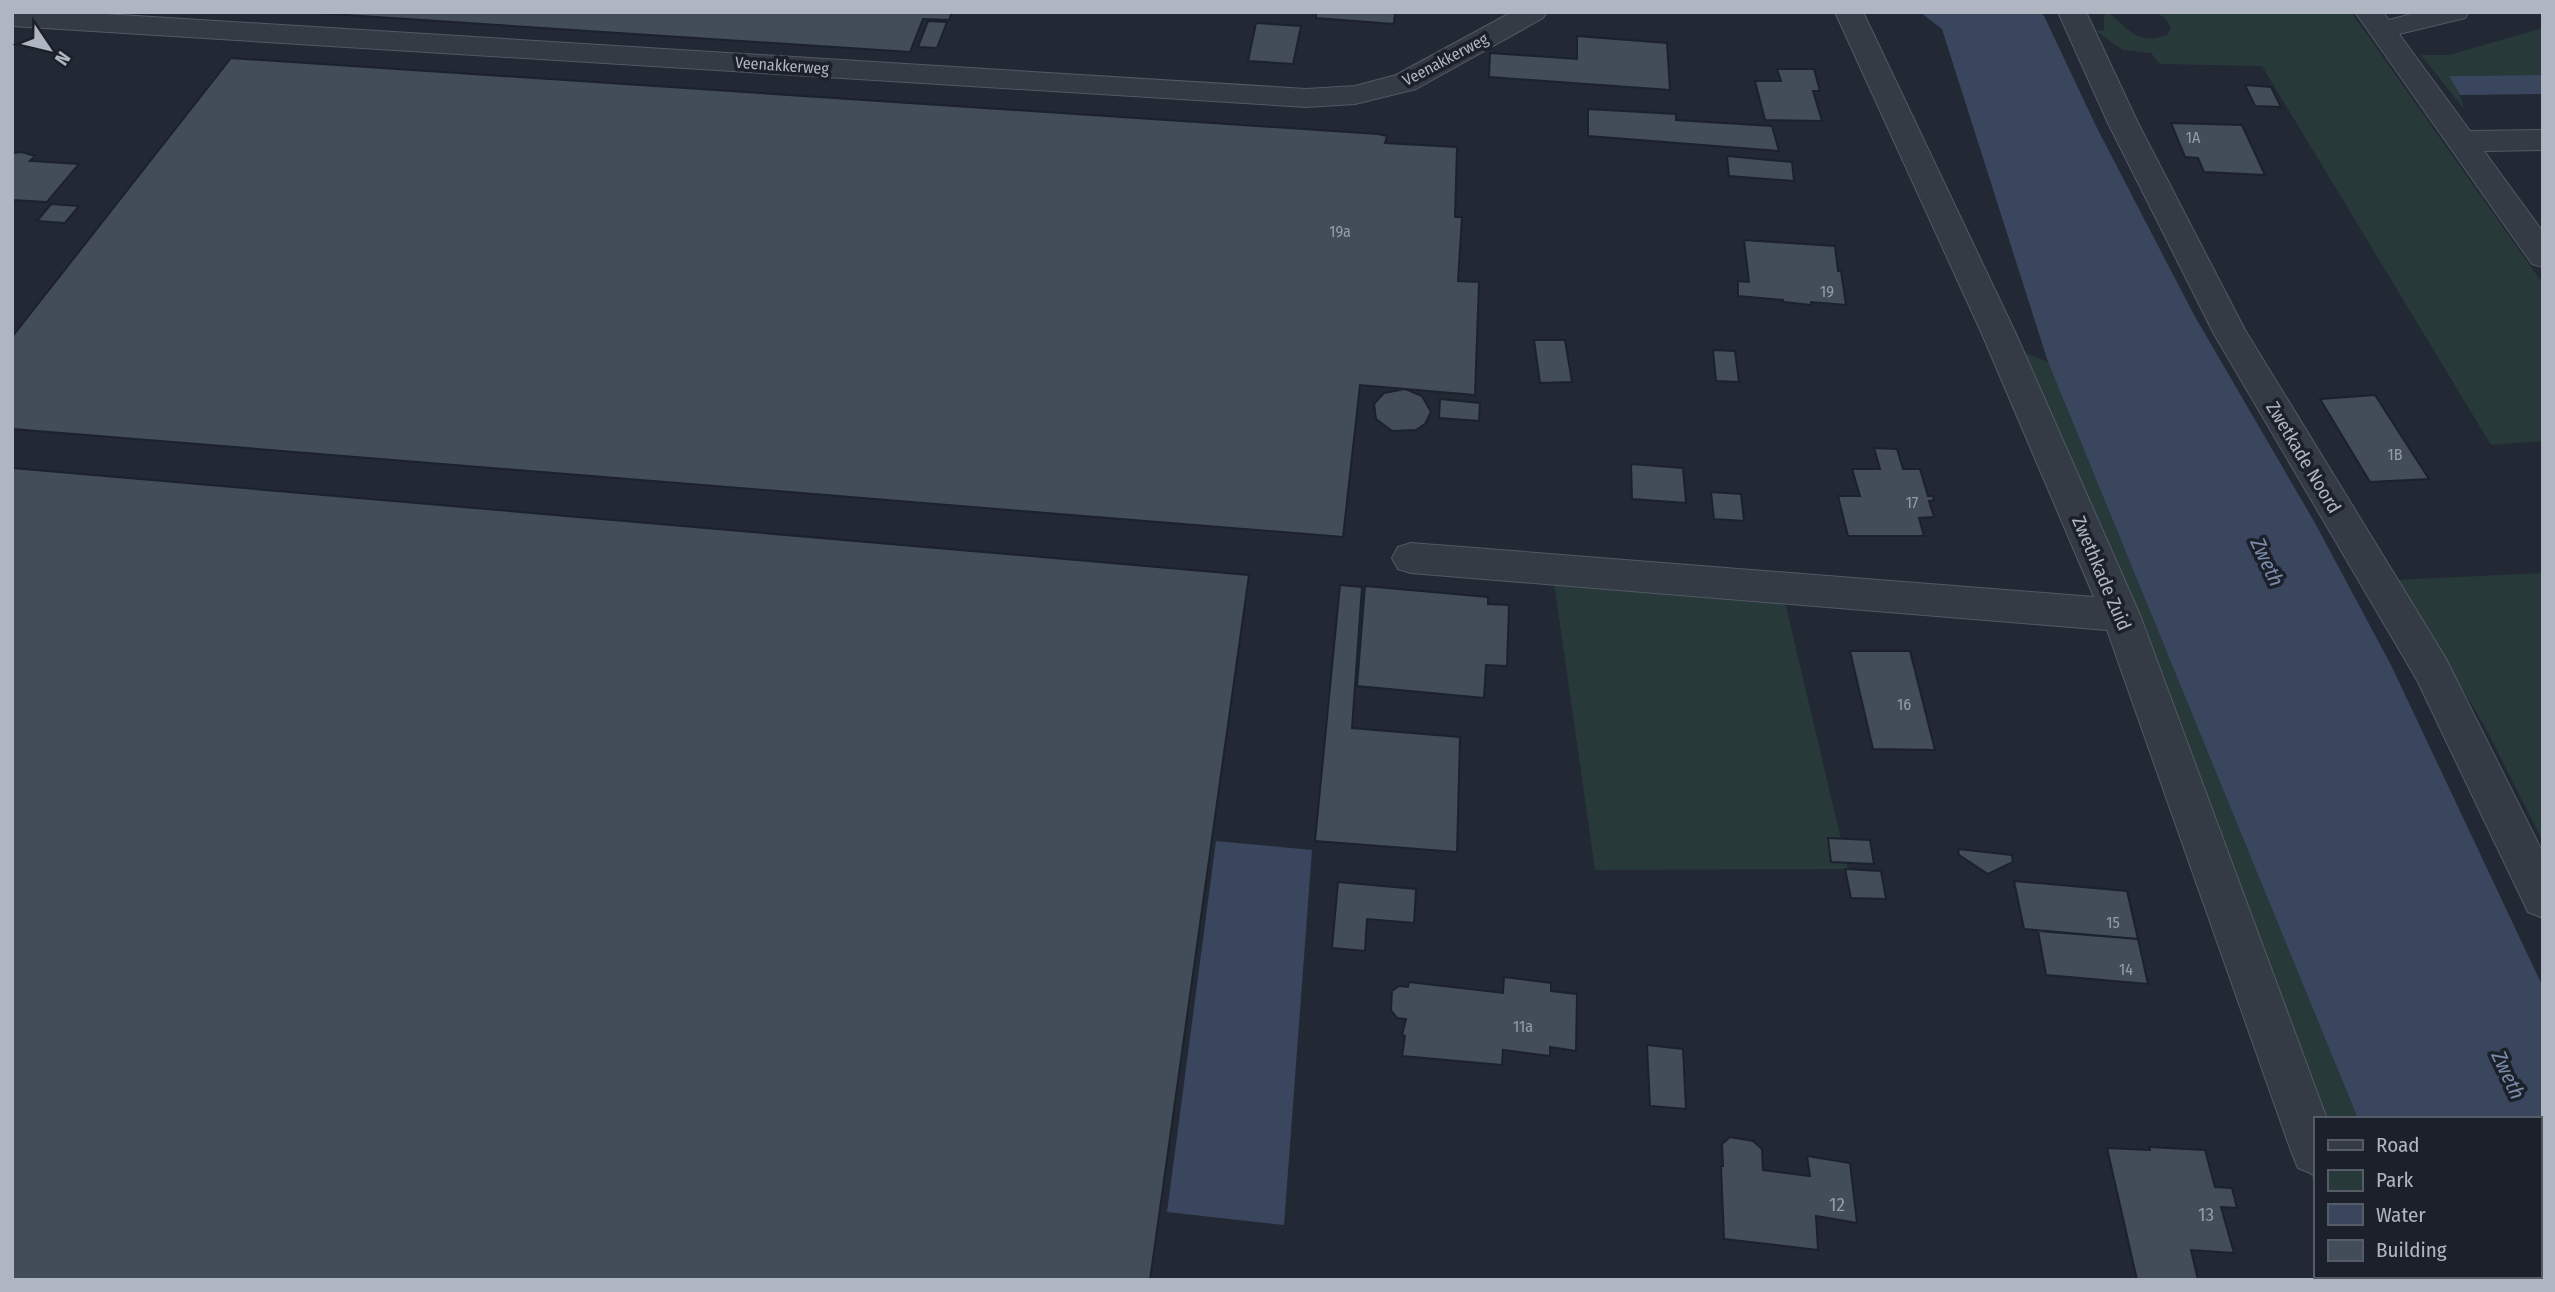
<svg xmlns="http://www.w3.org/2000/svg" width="2555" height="1292" font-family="'Fira Sans Condensed',sans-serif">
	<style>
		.green { fill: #28393a }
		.water { fill: #39465d }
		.building { fill: #434c59; stroke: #1c222c; stroke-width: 2 }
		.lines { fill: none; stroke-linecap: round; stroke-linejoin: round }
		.minor-casing { stroke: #525963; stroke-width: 2 }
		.minor { fill: #353b45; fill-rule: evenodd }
		.labels { text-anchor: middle; stroke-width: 7; stroke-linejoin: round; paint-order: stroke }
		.far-street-label { font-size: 16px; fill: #afb6c2; stroke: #1b202a }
		.number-label { font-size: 16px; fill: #949ca8 }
		.street-label { font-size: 19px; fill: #afb6c2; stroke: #1b202a }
		.near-number-label { font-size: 19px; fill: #949ca8 }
		.water-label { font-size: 21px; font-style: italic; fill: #7b8ca8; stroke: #1b202a }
	</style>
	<rect width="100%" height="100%" fill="#222934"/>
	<path class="green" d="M2107 12C2129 28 2136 46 2167 35L2171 28 2165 18 2155 12H2351L2543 284V441L2491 445 2262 66 2160 64 2151 53 2123 50 2096 31 2104 30V16Z
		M2543 28V75L2449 76 2460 95 2464 109 2421 55H2449Z
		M1996 342 2048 362 2358 1119H2315V1187L2126 678Z
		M2543 573V841L2484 725 2396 580Z
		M1554 582 1784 598 1848 869 1595 870Z"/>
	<path class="water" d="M1920 12H2041L2045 18 2097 128 2194 315 2315 523 2391 665 2543 987V1280H2429L2428 1276H2539V1119H2358L2048 362 1942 29Z
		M2543 75V94L2460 95 2449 76Z
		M1216 841 1312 850 1284 1225 1167 1212Z"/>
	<path class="building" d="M300 12H952L949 20 923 19 910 52Z
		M1316 12H1395L1394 24 1316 18Z
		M928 21 947 22 937 48 918 47Z
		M1256 23 1301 26 1293 64 1248 61Z
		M1577 36 1667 43 1670 90 1489 77 1490 53 1577 59Z
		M231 58 1378 134 1387 136 1385 143 1457 147 1455 217H1462L1458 281 1479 282 1475 395 1360 385 1343 537 12 429V337Z
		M1777 69H1814L1820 91H1813L1822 121 1765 120 1755 81H1781Z
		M2245 85 2271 87 2281 107 2255 106Z
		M1588 109 1676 114V120L1772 126 1779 151 1588 136Z
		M2171 123 2242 125 2265 175 2204 172 2198 158 2185 157Z
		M22 152 35 156 30 161 79 164 47 202 12 200V153Z
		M1727 156 1792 162 1794 181 1729 176Z
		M51 204 79 206 65 223 37 221Z
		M1744 240 1835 246 1838 271H1841L1846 305 1811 302V305L1784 302 1783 300 1738 296V281L1749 282Z
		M1534 340H1565L1572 382 1540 383Z
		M1713 350 1735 351 1739 382 1716 381Z
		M1405 389 1422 396 1431 412 1425 424 1416 430 1392 431 1376 419 1374 404 1384 393Z
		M2375 395 2429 479 2370 482 2320 399Z
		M1440 399 1480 403 1479 421 1439 418Z
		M1874 448 1897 449 1903 469H1920L1928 496H1933L1934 500 1929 501 1934 517 1919 518 1924 536H1848L1838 496H1860L1852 469H1880Z
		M1631 464 1683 468 1686 503 1632 499Z
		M12 468 1249 575 1150 1280H12Z
		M1711 492 1741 494 1744 521 1714 519Z
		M1340 585 1362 587 1352 728 1460 737 1457 852 1315 841Z
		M1365 586 1488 597V604L1509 605 1507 666 1486 665 1484 698 1357 686Z
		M1850 651H1910L1935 750 1873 749Z
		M1828 838 1870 840 1874 864 1831 862Z
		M1958 849 2012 855 2013 862 1988 874 1959 855Z
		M1845 869 1881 871 1886 899 1851 898Z
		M2014 881 2127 891 2138 939 2024 929Z
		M1338 882 1416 889 1414 923 1367 919 1365 951 1332 948Z
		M2038 931 2138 939 2148 984 2046 975Z
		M1504 977 1551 983V991L1577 994 1576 1051 1550 1047V1056L1503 1050 1502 1065 1402 1056 1405 1036 1402 1035 1406 1019 1397 1018 1391 1010 1392 991 1399 986 1408 987 1409 982 1503 993Z
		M1647 1045 1683 1049 1686 1109 1650 1106Z
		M1730 1137 1753 1141 1762 1149 1763 1170 1810 1176 1807 1156 1850 1163 1857 1223 1816 1216 1818 1250 1724 1239 1721 1166H1723L1722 1144Z
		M2149 1147 2205 1150 2215 1187 2232 1188 2237 1208 2221 1207 2234 1253 2191 1250 2198 1280H2137L2107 1148 2150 1150Z"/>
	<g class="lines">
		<defs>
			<path id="minor" d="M12 12H73L1306 89 1355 86 1396 75 1512 12H1547L1543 18 1416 89 1355 104 1306 107 12 26Z
				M1835 12H1863L2016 334 2140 615 2327 1119H2315V1175L2298 1168 2291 1151 2107 630 1411 573 1398 569 1392 558 1398 547 1411 543 2094 597 1982 334Z
				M2058 12H2086L2138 123 2245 330 2445 657 2543 853V918L2528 912 2417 680 2214 334 2108 123Z
				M2355 12H2383L2389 20 2419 12H2469L2465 18 2399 34 2470 131 2543 130V150L2484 151 2543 232V267L2532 264Z
				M2336 1276H2386L2387 1280H2337Z"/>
		</defs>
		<use href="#minor" class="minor-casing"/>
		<use href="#minor" class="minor"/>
	</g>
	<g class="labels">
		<g class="far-street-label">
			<text transform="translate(1445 59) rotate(-28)" y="6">Veenakkerweg</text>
			<text transform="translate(782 65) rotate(4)" y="6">Veenakkerweg</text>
		</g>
		<g class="number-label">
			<text x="2193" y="143">1A</text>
			<text x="1340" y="237">19a</text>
			<text x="1827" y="297">19</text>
			<text x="2395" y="460">1B</text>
			<text x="1912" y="508">17</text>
			<text x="1904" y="710">16</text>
			<text x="2113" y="928">15</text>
			<text x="2126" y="975">14</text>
			<text x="1523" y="1032">11a</text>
		</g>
		<g class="street-label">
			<text transform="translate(2304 457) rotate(59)" y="7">Zwetkade Noord</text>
			<text transform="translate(2102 573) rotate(67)" y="7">Zwethkade Zuid</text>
		</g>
		<g class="near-number-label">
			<text x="1837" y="1211">12</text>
			<text x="2206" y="1221">13</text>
		</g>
		<g class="water-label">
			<text transform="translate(2267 562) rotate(65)" y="7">Zweth</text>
			<text transform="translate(2508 1075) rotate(65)" y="7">Zweth</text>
		</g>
	</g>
	<rect width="2555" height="1292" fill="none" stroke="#afb6c2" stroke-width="28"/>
	<rect x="2314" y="1117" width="228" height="161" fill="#1b202a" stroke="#565c67" stroke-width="2"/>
	<rect x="2328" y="1140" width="35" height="10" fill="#353b45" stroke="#565c67" stroke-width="2"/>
	<text x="2376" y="1152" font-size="21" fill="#afb6c2">Road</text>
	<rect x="2328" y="1170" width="35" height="21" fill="#28393a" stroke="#565c67" stroke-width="2"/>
	<text x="2376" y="1187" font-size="21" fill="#afb6c2">Park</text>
	<rect x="2328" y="1204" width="35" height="21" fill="#39465d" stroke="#565c67" stroke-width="2"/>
	<text x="2376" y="1222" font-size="21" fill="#afb6c2">Water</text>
	<rect x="2328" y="1240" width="35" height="21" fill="#434c59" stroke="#565c67" stroke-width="2"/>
	<text x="2376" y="1257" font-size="21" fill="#afb6c2">Building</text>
	<g transform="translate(49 49) rotate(125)" stroke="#1b202a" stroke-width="5" paint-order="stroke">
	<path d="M0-5L12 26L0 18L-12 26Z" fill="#afb6c2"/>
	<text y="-10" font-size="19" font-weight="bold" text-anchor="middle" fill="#afb6c2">N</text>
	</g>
</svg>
